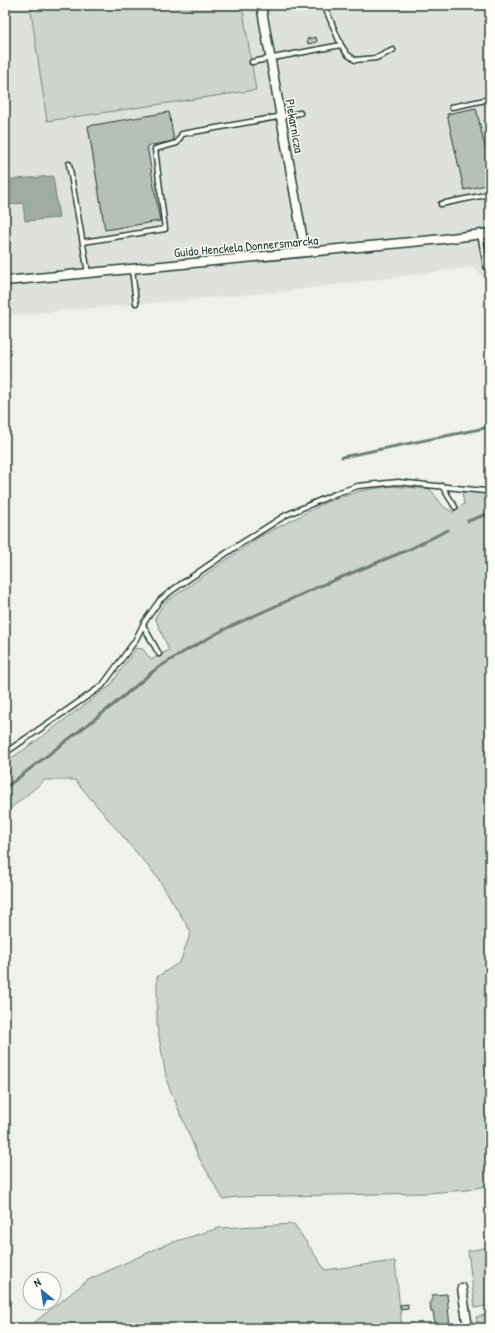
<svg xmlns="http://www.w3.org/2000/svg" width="495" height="1333" font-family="'Patrick Hand',sans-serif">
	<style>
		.built { fill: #dfe2dc }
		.green { fill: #cdd3cd; stroke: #768880 }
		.water { fill: #9faca4; stroke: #6c8077 }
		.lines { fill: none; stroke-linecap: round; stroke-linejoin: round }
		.stream { stroke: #6c8077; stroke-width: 3 }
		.building { fill: #b6bfb8; stroke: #1f3d34 }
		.lane-casing { stroke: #1f3d34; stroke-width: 7 }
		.street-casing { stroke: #1f3d34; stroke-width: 11 }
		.lane { stroke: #fdfcf7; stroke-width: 4 }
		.street { stroke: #fdfcf7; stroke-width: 8 }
		.labels { text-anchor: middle; stroke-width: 3; stroke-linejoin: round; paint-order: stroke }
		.street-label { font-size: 13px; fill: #1f3d34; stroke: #fdfcf7 }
	</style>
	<rect width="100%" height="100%" fill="#f0f1eb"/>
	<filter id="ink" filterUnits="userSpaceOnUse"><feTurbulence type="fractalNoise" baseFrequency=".025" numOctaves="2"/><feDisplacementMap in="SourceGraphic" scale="8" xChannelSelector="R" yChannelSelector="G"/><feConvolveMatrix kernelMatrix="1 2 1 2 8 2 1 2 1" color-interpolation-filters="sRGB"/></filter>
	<g filter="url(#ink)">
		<path class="built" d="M5 5H490V285L474 267 290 291 5 316Z"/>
		<path class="green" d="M30 5H242L256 90 47 121Z
			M391 486 430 489 444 507 453 512 464 504 462 492 490 493V1185L467 1190 427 1193 237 1197 223 1199 198 1156 167 1082 157 1026V977L180 962 191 932 158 878 75 780H45L5 813V762L25 749 110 686 136 648 143 649 151 660 169 650 155 618 164 603 261 536 327 502 360 491Z
			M294 1224 325 1270 395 1261 402 1328H31L36 1321 88 1280 167 1244 219 1228Z
			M490 1247V1305L475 1308 468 1251Z
			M490 1314V1328H478L476 1317Z"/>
		<path class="water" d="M53 176 59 218 25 221 23 203 7 205 5 180Z"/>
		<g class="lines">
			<path class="stream" d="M342 457 490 427
				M468 521 490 513
				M5 788 113 705 156 669 187 650 225 629 320 586 410 549 448 530"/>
		</g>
		<path class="building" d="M316 37 317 42 308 44 307 39Z
			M476 108 490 169V184L464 190 447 114Z
			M169 112 174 141 147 146 160 221 105 230 88 126Z
			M447 1294 450 1328H433L432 1324H435L433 1312H431L430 1302 432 1301V1295Z
			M408 1304V1309L401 1310 400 1305Z
			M412 1324V1328H405L404 1325Z"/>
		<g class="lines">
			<defs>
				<path id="lane" d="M490 10V13
					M341 45 347 54 355 60 376 58 393 50
					M252 62 341 45 324 5
					M452 107 490 99
					M69 164 88 273
					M441 204 490 194
					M480 234 486 266
					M83 242 165 229 155 149 177 143 182 134 300 113
					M132 269 136 303
					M442 486 455 507
					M143 625 159 654
					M5 753 102 686 135 641 145 621 160 600 174 589 234 548 286 515 337 493 358 486 398 482 485 491 490 490"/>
				<path id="street" d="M261 5 305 252
					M5 281 443 239 490 233
					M462 1288 468 1328"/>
			</defs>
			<use href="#lane" class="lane-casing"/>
			<use href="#street" class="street-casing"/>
			<use href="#lane" class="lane"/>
			<use href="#street" class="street"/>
		</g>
	</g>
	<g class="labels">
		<g class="street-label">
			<text transform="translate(295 126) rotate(80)" y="5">Piekarnicza</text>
			<text transform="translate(246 246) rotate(-5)" y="5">Guido Henckela Donnersmarcka</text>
		</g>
	</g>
	<rect width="495" height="1333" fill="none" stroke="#fdfcf7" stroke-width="20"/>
	<rect x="10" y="10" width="475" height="1313" fill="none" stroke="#1f3d34" stroke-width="1.5" filter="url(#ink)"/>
	<g transform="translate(42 1291) rotate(330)"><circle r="19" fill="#fdfcf7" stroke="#a4b0a9"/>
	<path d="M0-3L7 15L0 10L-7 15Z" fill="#1f6fb2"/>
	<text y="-6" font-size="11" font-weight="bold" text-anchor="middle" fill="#1f3d34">N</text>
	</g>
</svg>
